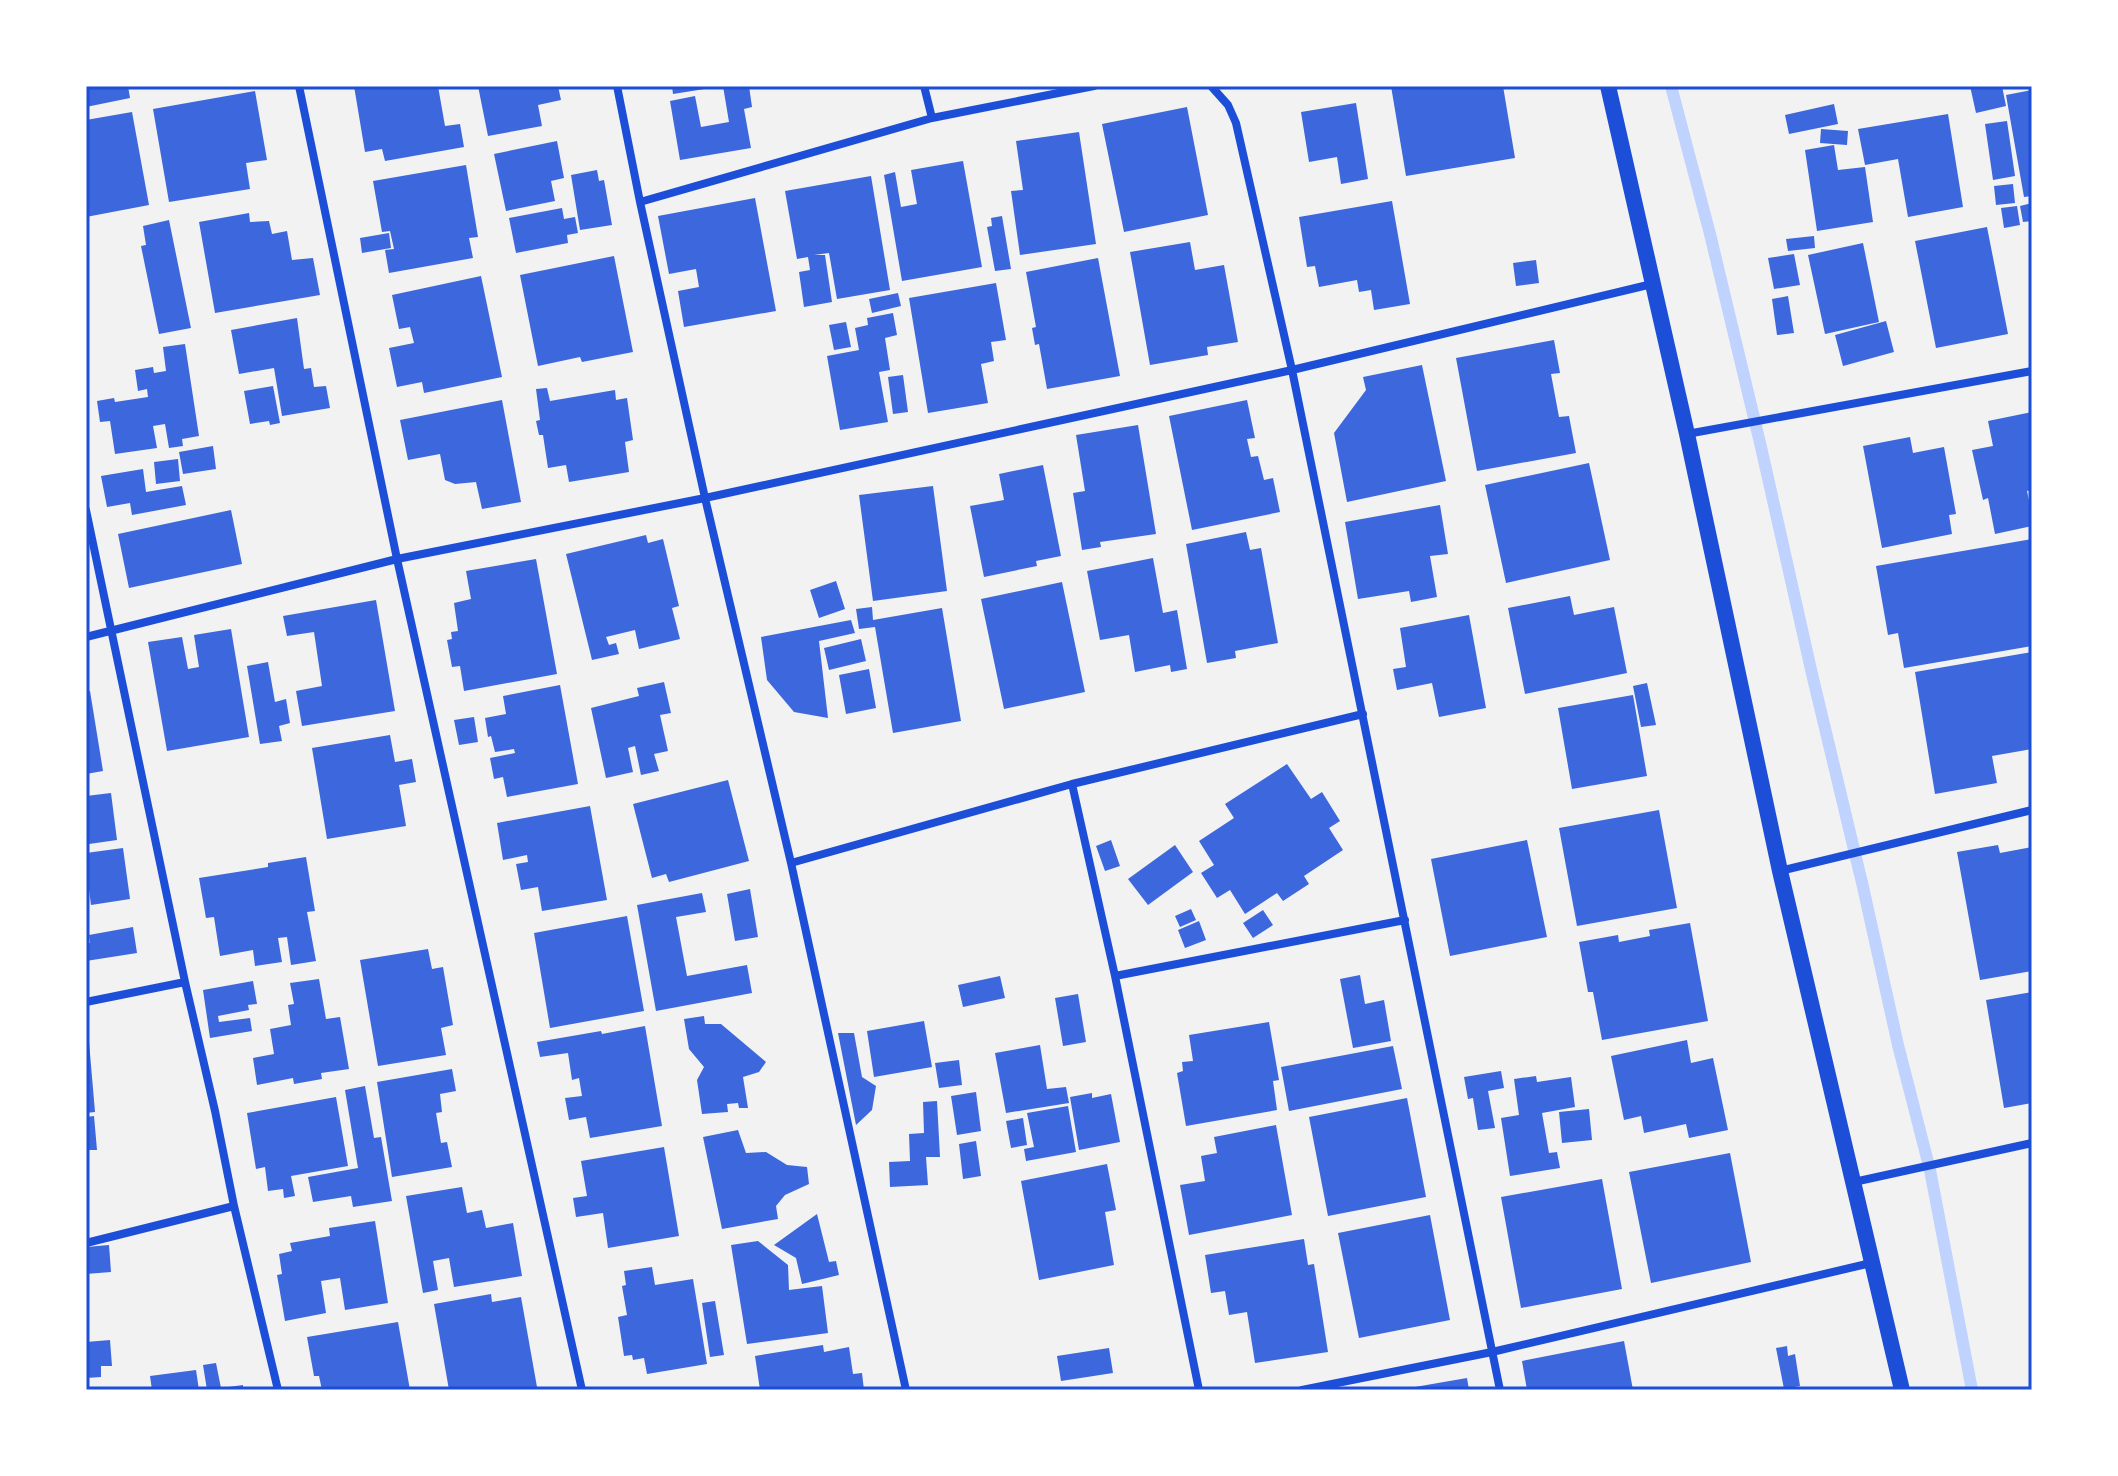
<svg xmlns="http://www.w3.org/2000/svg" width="2118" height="1476" font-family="Manrope,sans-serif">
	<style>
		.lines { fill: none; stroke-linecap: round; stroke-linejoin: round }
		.stream { stroke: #bfd3fe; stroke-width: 12 }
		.building { fill: #3d67dc }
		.minor { stroke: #1d4ed8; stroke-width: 8 }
		.secondary { stroke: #1d4ed8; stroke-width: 16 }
		.neatline { fill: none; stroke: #1d4ed8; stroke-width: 3 }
	</style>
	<rect width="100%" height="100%" fill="#f2f2f2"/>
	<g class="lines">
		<path class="stream" d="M1671 86 1710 234 1761 447 1812 674 1863 887 1898 1045 1930 1170 1972 1390"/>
	</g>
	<path class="building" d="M86 86H128L130 98 86 107Z
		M354 86H438L445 126 460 124 464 147 385 161 382 149 365 152Z
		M478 86H558L561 100 538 105 542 126 488 136Z
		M672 86H711V88L673 94Z
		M723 86H749L752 107 744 109 751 148 680 160 670 101 695 96 701 127 729 122Z
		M1391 86H1503L1515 158 1406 176Z
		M1970 86H2002L2006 106 1976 113Z
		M2032 90V196L2024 197 2006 95Z
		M255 91 267 160 246 163 250 189 169 202 153 109Z
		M1356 103 1368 179 1341 184 1337 157 1309 162 1301 112Z
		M1834 104 1838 124 1789 134 1785 115Z
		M1187 107 1208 215 1124 232 1102 124Z
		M132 112 149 205 86 217V120Z
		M1948 114 1963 207 1908 217 1898 159 1865 165 1858 129Z
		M2007 121 2015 176 1993 180 1985 124Z
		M1821 129 1848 131 1847 145 1820 143Z
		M1079 132 1096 244 1020 255 1011 191 1023 190 1016 141Z
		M557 141 564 178 551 181 555 201 506 211 494 154Z
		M1834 145 1838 170 1865 167 1873 222 1817 231 1805 150Z
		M963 161 982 267 902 281 884 175 895 172 901 207 917 204 911 170Z
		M466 165 478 237 469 238 473 258 389 273 385 250 394 249 390 231 382 232 373 181Z
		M597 170 599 181 604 180 612 225 580 230 571 175Z
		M871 176 890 290 837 299 829 253 814 255H825L832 302 804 307 799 272 810 270 808 257 797 259 785 191Z
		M2013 184 2015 203 1996 205 1994 186Z
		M755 198 776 311 684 327 678 291 699 287 696 269 669 274 658 216Z
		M1392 201 1410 304 1374 310 1371 290 1359 292 1357 280 1319 287 1315 266 1307 267 1299 217Z
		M2032 203V221L2023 222 2020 206Z
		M2017 206 2020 225 2004 228 2001 208Z
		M562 208 564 219 575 217 578 233 567 235 568 243 516 253 509 218Z
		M249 213 250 222 269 221 272 234 287 231 292 260 313 258 320 295 215 313 199 222Z
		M1002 216 1011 269 995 271 987 227 992 226 991 218Z
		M169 220 191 328 159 334 141 246 146 245 143 226Z
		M1987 227 2008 334 1936 348 1915 241Z
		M389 233 391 248 362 253 360 238Z
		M1814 236 1815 248 1788 251 1786 239Z
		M1190 242 1195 270 1224 265 1238 342 1207 347 1208 355 1150 365 1130 252Z
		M1863 243 1879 322 1825 334 1808 255Z
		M1794 254 1800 285 1774 289 1768 258Z
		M614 256 633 352 582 362 580 357 538 366 520 275Z
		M1098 258 1120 376 1047 389 1039 344 1035 345 1032 328 1036 327 1026 272Z
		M1536 260 1539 283 1516 286 1513 263Z
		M481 276 502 377 424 393 422 382 397 387 389 348 414 343 410 327 399 329 392 295Z
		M996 283 1006 340 991 342 994 361 981 364 988 403 928 413 909 298Z
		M898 293 901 306 872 313 869 299Z
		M1788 296 1794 333 1777 335 1772 299Z
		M893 313 897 335 885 338 890 370 879 372 888 422 840 430 827 356 859 350 855 328 868 325 867 318Z
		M297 318 304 369 311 368 314 387 326 386 330 408 282 416 274 368 239 374 231 330Z
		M1886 321 1894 352 1843 366 1835 335Z
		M846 322 851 347 834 350 829 325Z
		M1554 340 1560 373 1551 374 1559 417 1569 416 1576 453 1477 471 1456 358Z
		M185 344 199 436 182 439 183 446 169 448 165 424 153 426 157 448 115 454 110 421 100 422 97 401 114 398 115 402 148 397 147 389 138 391 135 370 153 367 154 373 166 371 163 347Z
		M1422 365 1446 481 1347 502 1334 433 1366 390 1363 377Z
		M903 375 908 412 893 414 888 377Z
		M273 386 280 423 270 425 269 421 250 424 244 391Z
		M547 388 550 401 615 390 616 400 627 398 633 440 625 442 629 472 569 482 566 465 548 468 543 435H539L536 421 540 420 536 389Z
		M502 400 521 502 482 509 476 482 455 484 445 480 440 454 408 460 400 420Z
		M1247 400 1255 438 1247 439 1251 457 1258 456 1264 480 1273 478 1280 512 1192 530 1169 416Z
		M2032 412V490L2027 491 2032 515V526L1995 534 1988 498 1983 500 1972 450 1993 446 1988 421Z
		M1138 425 1156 534 1100 542 1101 547 1082 550 1073 493 1085 491 1076 435Z
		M1910 437 1913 453 1944 447 1956 514 1949 515 1952 534 1882 548 1863 446Z
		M213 446 216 469 183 474 179 452Z
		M178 459 180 481 156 484 154 462Z
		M1589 463 1610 560 1506 583 1485 485Z
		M1043 465 1061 556 1036 561 1037 566 984 577 970 506 1004 500 999 474Z
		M143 469 146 492 182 486 186 505 132 515 130 503 107 507 101 476Z
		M933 486 947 591 873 601 859 495Z
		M1440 505 1448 554 1430 556 1437 597 1411 602 1409 591 1358 599 1345 522Z
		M231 510 242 564 129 588 118 534Z
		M1246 532 1250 550 1261 548 1278 643 1235 651 1236 658 1207 663 1186 544Z
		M646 535 648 543 663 539 679 606 672 608 680 639 639 649 635 630 606 637 609 645 616 643 619 654 592 660 566 554Z
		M2032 539V646L1904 668 1898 633 1888 635 1876 566Z
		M1153 558 1163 613 1177 610 1187 669 1171 672 1170 665 1135 672 1129 635 1100 640 1087 571Z
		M536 559 557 674 464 691 460 666 452 667 447 640 452 639 451 632 458 631 454 603 471 599 466 571Z
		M836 581 845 609 819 618 810 590Z
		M1062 582 1085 692 1004 709 981 599Z
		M1570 596 1574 615 1614 607 1627 673 1525 694 1508 608Z
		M376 600 395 711 302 726 296 691 322 686 314 632 287 636 283 616Z
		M872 607 873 620 942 608 961 721 893 733 875 627 859 629 856 609Z
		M1469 615 1486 708 1439 717 1432 683 1397 690 1393 669 1406 667 1400 628Z
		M851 620 855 633 819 641 828 718 794 712 767 680 761 637Z
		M231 629 249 737 167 751 148 642 182 637 188 669 199 667 194 635Z
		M861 639 866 661 829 670 824 648Z
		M2032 652V749L1992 756 1997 783 1935 794 1915 672Z
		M268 662 275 702 286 699 290 723 279 726 282 741 260 744 247 666Z
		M869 669 876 708 846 714 839 675Z
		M664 682 671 713 660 715 668 751 654 754 659 771 641 775 635 746 628 748 633 772 606 778 591 708 639 696 637 688Z
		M1647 683 1656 725 1641 727 1633 686Z
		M560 685 578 784 507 797 503 777 494 779 490 758 515 753 514 749 495 752 491 736 488 737 485 718 506 714 503 696Z
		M90 691 103 771 86 774V692Z
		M1633 695 1647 776 1572 789 1558 708Z
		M474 717 478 742 459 745 454 720Z
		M390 735 395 762 412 759 416 782 399 785 406 826 327 839 312 748Z
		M1287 764 1311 799 1322 792 1340 821 1329 828 1343 850 1304 876 1309 884 1283 901 1277 893 1245 914 1230 890 1217 898 1201 873 1214 865 1199 841 1234 818 1225 804Z
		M728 780 749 861 669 882 666 874 652 878 633 804Z
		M111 793 117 840 89 844 86 826V796Z
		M590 806 607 900 542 911 538 887 521 890 516 864 528 862 527 855 503 860 497 823Z
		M1659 810 1677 908 1577 926 1559 828Z
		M1111 840 1120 866 1105 871 1096 846Z
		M1527 840 1547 937 1450 956 1431 859Z
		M1175 845 1193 872 1148 905 1128 879Z
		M1998 845 2000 853 2032 847V971L1980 980 1957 852Z
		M123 848 130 899 91 905 88 882 86 883V853Z
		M306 857 315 911 307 912 316 961 291 965 287 937 278 938 282 962 255 966 253 950 220 956 214 917 206 918 199 878 268 867V863Z
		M750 889 758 937 735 941 727 894Z
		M702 893 706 912 676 917 687 976 747 965 752 993 656 1011 637 905Z
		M1191 909 1196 920 1180 927 1175 916Z
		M1263 910 1273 925 1253 938 1243 923Z
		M627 916 644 1011 550 1028 534 933Z
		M1199 921 1206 940 1185 948 1178 930Z
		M1690 923 1708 1021 1602 1040 1593 992H1588L1579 942 1618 935 1619 942 1650 936 1649 930Z
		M133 927 137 953 86 961V943H90L89 935Z
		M428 949 432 969 443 967 453 1025 441 1028 446 1055 378 1066 360 960Z
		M1360 975 1365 1004 1384 1000 1391 1041 1353 1048 1340 979Z
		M1000 976 1005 998 963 1007 958 985Z
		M319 979 326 1019 340 1017 349 1069 321 1073 322 1079 294 1084 293 1078 257 1085 253 1058 274 1054 270 1029 291 1025 288 1005 294 1004 290 983Z
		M253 981 257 1004 248 1005 249 1010 218 1016 219 1022 250 1018 252 1031 210 1038 203 990Z
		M2032 992V1103L2004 1108 1986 1000Z
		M1078 994 1086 1042 1063 1046 1055 998Z
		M704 1016 705 1024H721L766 1062 759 1072 743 1077 748 1108H739L738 1103 727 1104 728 1112 702 1114 697 1080 704 1067 689 1049 684 1019Z
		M924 1021 932 1067 874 1077 867 1031Z
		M1269 1022 1279 1080 1273 1081 1277 1110 1186 1126 1177 1073 1183 1071 1182 1062 1193 1061 1189 1035Z
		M645 1026 662 1126 590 1138 586 1117 569 1120 565 1098 582 1096 579 1078 572 1080 568 1053 540 1057 537 1042 601 1031 602 1034Z
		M838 1033H854L862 1077 876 1086 872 1110 856 1125Z
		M1687 1040 1691 1063 1713 1058 1728 1130 1689 1138 1686 1124 1644 1133 1641 1116 1624 1120 1611 1056Z
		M86 1042H89L95 1112 86 1113Z
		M1040 1045 1047 1089 1066 1087 1069 1103 1006 1113 995 1053Z
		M1393 1046 1402 1089 1289 1111 1281 1067Z
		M959 1060 962 1085 939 1088 935 1063Z
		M452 1069 456 1091 440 1094 442 1112 436 1113 441 1143 447 1142 452 1167 392 1177 377 1082Z
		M1501 1071 1504 1088 1488 1091 1495 1128 1478 1130 1473 1098 1468 1099 1464 1077Z
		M1536 1076 1537 1082 1571 1077 1575 1107 1542 1113 1549 1153 1557 1152 1560 1168 1510 1176 1501 1118 1519 1115 1514 1079Z
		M365 1086 374 1138 381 1137 392 1201 353 1207 351 1196 313 1202 308 1177 358 1168 345 1090Z
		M976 1092 981 1131 957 1135 951 1096Z
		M1092 1093V1098L1111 1094 1120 1142 1079 1150 1070 1097Z
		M336 1097 348 1166 291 1176 295 1196 284 1198 283 1189 268 1191 265 1167 256 1169 247 1113Z
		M1407 1098 1426 1197 1328 1216 1309 1117Z
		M937 1101 940 1157H926L928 1185 890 1187 889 1162 910 1161 909 1134 924 1133 923 1102Z
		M1068 1106 1076 1152 1026 1161 1024 1149 1034 1147 1027 1113Z
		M1589 1109 1592 1140 1562 1143 1559 1112Z
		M94 1116 97 1150H86V1117Z
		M1023 1118 1027 1145 1011 1148 1006 1121Z
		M1276 1125 1292 1215 1189 1235 1180 1185 1205 1181 1201 1156 1217 1153 1214 1137Z
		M738 1130 746 1153 766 1152 787 1165 807 1167 809 1184 785 1195 776 1206 778 1219 722 1229 703 1137Z
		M976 1141 981 1176 963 1179 959 1144Z
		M664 1147 679 1236 608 1248 603 1213 576 1217 573 1198 587 1196 581 1161Z
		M1730 1153 1751 1262 1651 1283 1629 1172Z
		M1107 1164 1116 1210 1105 1212 1114 1265 1039 1280 1021 1181Z
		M1602 1179 1622 1289 1521 1308 1501 1197Z
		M462 1187 467 1213 482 1210 486 1228 513 1223 522 1276 454 1287 449 1258 433 1261 438 1290 423 1293 406 1196Z
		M817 1214 829 1262 836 1261 839 1275 802 1284 796 1258 774 1245Z
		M1430 1215 1450 1320 1359 1338 1338 1233Z
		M375 1221 388 1303 345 1310 340 1278 321 1281 326 1313 285 1321 277 1275 282 1274 279 1254 292 1251 290 1243 330 1236 329 1228Z
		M1304 1239 1308 1265 1314 1264 1328 1352 1255 1363 1247 1312 1229 1315 1225 1291 1211 1293 1205 1255Z
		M758 1241 788 1265 789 1290 822 1286 828 1333 747 1344 731 1245Z
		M109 1245 111 1272 86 1274V1247Z
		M652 1267 655 1285 693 1279 707 1364 647 1374 644 1358 633 1360 632 1355 624 1356 618 1317 627 1315 622 1286 626 1285 624 1271Z
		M491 1294 492 1302 521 1297 537 1387 518 1390H449L434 1304Z
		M715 1301 724 1355 710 1357 702 1303Z
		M398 1322 410 1390H322L319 1376H314L307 1337Z
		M110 1340 112 1366H101V1377L86 1378V1342Z
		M1624 1341 1633 1390H1527L1522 1361Z
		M823 1345 824 1352 849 1347 853 1374 862 1373 864 1390H760L755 1356Z
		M1787 1346 1788 1356 1795 1354 1800 1386 1784 1389 1776 1348Z
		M1109 1348 1113 1373 1061 1381 1057 1356Z
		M216 1363 221 1388 243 1385V1390H207L203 1365Z
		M196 1370 199 1390H152L150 1376Z
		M1467 1378 1469 1390H1409V1388Z"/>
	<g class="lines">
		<path class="minor" d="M299 86 397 559 582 1390
			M617 86 640 202 705 498 791 863 906 1390
			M924 86 932 118
			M1211 86 1228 105 1236 123 1292 370 1500 1390
			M640 202 932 118 1094 86
			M1687 434 2032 371
			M86 510 185 982 215 1111 234 1206 278 1390
			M86 637 397 559 705 498 1292 370 1652 284
			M1072 784 1115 976 1199 1390
			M791 863 1072 784 1363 714
			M1780 871 2032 810
			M1115 976 1405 920
			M86 1002 185 982
			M1854 1182 2032 1143
			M86 1243 234 1206
			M1302 1390 1492 1352 1871 1263"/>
		<path class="secondary" d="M1608 86 1687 434 1780 871 1902 1390"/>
	</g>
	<rect width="2118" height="1476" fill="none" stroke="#ffffff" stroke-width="176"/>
	<rect x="88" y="88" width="1942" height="1300" class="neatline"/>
</svg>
